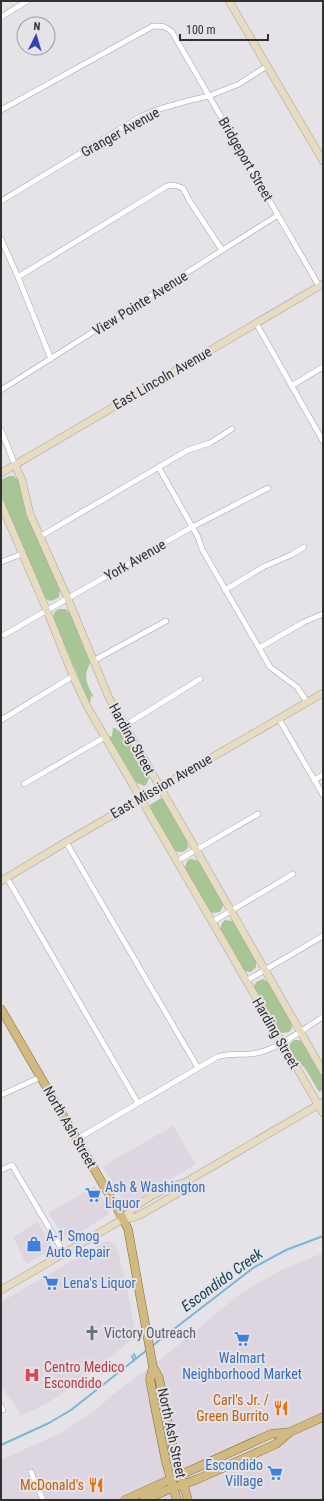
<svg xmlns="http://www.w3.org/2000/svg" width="324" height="1501" font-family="'Roboto Condensed',sans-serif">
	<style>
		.built { fill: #ddd6e0 }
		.green { fill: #a7c595 }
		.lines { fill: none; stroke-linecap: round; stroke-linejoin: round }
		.stream { stroke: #79b7d7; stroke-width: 2 }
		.street-casing { stroke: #a4a2a5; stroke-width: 6 }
		.secondary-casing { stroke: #a4a2a5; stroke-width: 8 }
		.primary-casing { stroke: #846c2f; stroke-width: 9 }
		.street { stroke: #fff; stroke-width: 5 }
		.secondary { stroke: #e7dcc0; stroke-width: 7 }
		.primary { stroke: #d0ba82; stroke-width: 8 }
		.labels { text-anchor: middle; stroke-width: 4; stroke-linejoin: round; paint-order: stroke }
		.street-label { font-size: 14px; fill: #313132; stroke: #e5e3e7 }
		.shop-label { font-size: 14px; fill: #366cbe; stroke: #e5e3e7; text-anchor: start }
		.worship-label { font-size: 14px; fill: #5b616d; stroke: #e5e3e7; text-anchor: start }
		.health-label { font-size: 14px; fill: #be3a42; stroke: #e5e3e7; text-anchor: start }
		.food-label { font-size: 14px; fill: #c56008; stroke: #e5e3e7; text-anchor: end }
		.water-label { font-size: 15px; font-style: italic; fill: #0f435a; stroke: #e5e3e7 }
	</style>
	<rect width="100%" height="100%" fill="#e5e3e7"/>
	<path class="built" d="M173 1126 196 1164 128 1204H125L103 1166Z
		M95 1186 109 1210 108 1215 72 1237 65 1239 49 1213Z
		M38 1222 50 1243 51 1247 49 1251 26 1264 13 1237Z
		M106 1241 112 1242 116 1246 126 1281 136 1336 78 1384 44 1405 21 1416 12 1401 1 1387V1302Z
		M323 1253V1500H1V1460L63 1432 98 1408 111 1396 161 1359 240 1294 279 1271Z"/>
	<path class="green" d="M13 475 19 481 28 515 60 589 59 597C53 601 48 603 44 596L1 497V480L9 476H13Z
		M58 609H66L70 613 90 663C83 678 86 683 94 697L91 696 90 704 53 618 54 613Z
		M113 728H115L119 731H123L150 776 146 785 144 786 138 783 137 784 109 737 112 736Z
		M161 798 164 800 187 840 188 848 183 852H178L173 849 151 809 150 805Z
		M190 859 196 860 200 863 222 901 223 906 220 912 213 913 208 910 185 868 187 861Z
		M225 920 232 921 235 924 256 960V967L251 972 244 971 220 929 222 923Z
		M263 979 269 983 291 1022 292 1028 289 1032 283 1033 280 1032 254 987 256 982Z
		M294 1040H299L302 1042 323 1078V1090L319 1092 305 1068 294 1057 289 1048 290 1044Z"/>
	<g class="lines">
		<path class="stream" d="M152 1346 253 1268 286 1250 323 1236
			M134 1354 136 1359
			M132 1356 134 1361
			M1 1445 49 1423 71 1410 147 1350"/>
		<defs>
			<path id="street" d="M1 17 27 1
				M1 110 153 26C162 26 166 26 172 32L319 286
				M1 201 140 117 156 110 187 101 209 96 239 84 267 66
				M1 239 18 277 51 359
				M18 277 167 186 174 185 183 188 189 200 222 250
				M256 323 323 441
				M291 386 323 367
				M1 390 278 215
				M1 430 15 465
				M159 468 198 537 202 549 270 667 297 687 307 702
				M41 536 188 450 210 443 232 429
				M1 562 22 554
				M225 590 263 567 291 555 304 547
				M4 635 192 527 268 488
				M259 648 304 622 323 614
				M93 661 166 621
				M279 719 323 795
				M1 720 73 676
				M124 726 200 679
				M314 780 323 775
				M24 784 105 737
				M66 842 198 1068
				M177 861 258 814
				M7 878 138 1103
				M212 922 293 874
				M246 981 323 936
				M1 1095 41 1077
				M77 1139 217 1057C230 1052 244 1056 257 1053 280 1048 303 1029 323 1017
				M1 1170 12 1165 64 1253
				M1 1406 3 1410
				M31 1472 43 1500"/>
			<path id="secondary" d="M229 1 323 161
				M15 465 22 480 30 514 68 599 109 698 323 1071
				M1 473 323 284
				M1 504 47 611 73 676 87 706 323 1113
				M1 881 66 842 323 693
				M123 1219 132 1218 140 1215 180 1192 184 1183
				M1 1290 123 1219C135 1203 165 1187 184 1183L323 1102"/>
			<path id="primary" d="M1 1009 111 1198
				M114 1202 128 1229 153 1367 159 1378 174 1453 188 1500
				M153 1367 150 1379 154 1402 166 1462 177 1500
				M125 1500 271 1434 290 1432
				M144 1500 165 1491 198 1479 276 1444 290 1432 323 1417"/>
		</defs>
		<use href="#street" class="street-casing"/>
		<use href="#secondary" class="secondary-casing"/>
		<use href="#primary" class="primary-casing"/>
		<use href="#street" class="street"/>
		<use href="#secondary" class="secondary"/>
		<use href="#primary" class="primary"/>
	</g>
	<defs>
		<symbol id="supermarket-bare" viewBox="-9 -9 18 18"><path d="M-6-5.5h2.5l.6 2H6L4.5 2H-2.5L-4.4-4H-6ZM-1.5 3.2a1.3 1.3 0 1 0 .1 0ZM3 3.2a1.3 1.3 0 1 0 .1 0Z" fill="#3f7fe0" stroke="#e5e3e7" stroke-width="2.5" paint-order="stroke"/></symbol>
		<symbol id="shop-bare" viewBox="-9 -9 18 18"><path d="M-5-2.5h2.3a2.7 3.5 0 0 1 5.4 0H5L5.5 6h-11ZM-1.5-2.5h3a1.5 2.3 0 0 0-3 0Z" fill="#3f7fe0" stroke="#e5e3e7" stroke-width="2.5" paint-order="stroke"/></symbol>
		<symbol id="church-bare" viewBox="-9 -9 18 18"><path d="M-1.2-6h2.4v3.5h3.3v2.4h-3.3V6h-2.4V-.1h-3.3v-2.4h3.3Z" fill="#6b7280" stroke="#e5e3e7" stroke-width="2.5" paint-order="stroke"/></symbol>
		<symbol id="hospital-bare" viewBox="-9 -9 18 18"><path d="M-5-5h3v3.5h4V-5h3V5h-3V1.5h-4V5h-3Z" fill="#e0444e" stroke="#e5e3e7" stroke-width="2.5" paint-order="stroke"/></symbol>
		<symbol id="restaurant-bare" viewBox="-9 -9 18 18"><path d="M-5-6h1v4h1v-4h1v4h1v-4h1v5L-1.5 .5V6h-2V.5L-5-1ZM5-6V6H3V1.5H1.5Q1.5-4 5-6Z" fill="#e8710a" stroke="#e5e3e7" stroke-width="2.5" paint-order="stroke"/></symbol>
	</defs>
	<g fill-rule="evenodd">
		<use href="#supermarket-bare" x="82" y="1184" width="22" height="22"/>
		<use href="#shop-bare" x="23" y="1233" width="22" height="22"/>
		<use href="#supermarket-bare" x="40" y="1272" width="22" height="22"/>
		<use href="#church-bare" x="81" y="1322" width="22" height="22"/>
		<use href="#supermarket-bare" x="231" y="1328" width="22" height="22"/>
		<use href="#hospital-bare" x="21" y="1364" width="22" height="22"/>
		<use href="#restaurant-bare" x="270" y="1397" width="22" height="22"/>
		<use href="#supermarket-bare" x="264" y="1462" width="22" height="22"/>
		<use href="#restaurant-bare" x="85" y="1474" width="22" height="22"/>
	</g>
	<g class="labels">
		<g class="street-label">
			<text transform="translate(120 132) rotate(-29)" y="5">Granger Avenue</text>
			<text transform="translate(246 159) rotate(60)" y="5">Bridgeport Street</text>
			<text transform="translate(140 303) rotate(-32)" y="5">View Pointe Avenue</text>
			<text transform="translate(162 378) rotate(-30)" y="5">East Lincoln Avenue</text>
			<text transform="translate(135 560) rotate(-30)" y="5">York Avenue</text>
			<text transform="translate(132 739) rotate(61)" y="5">Harding Street</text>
			<text transform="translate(161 786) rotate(-30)" y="5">East Mission Avenue</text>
			<text transform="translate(276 1033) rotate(60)" y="5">Harding Street</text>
			<text transform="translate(70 1127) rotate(60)" y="5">North Ash Street</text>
			<text transform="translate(172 1433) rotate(78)" y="5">North Ash Street</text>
		</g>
		<g class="shop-label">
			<text x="105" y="1192">Ash &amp; Washington<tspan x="105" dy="16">Liquor</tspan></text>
			<text x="46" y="1241">A-1 Smog<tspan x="46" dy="16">Auto Repair</tspan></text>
			<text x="63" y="1288">Lena's Liquor</text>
			<text x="242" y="1363" text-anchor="middle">Walmart<tspan x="242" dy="16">Neighborhood Market</tspan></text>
			<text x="263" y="1470" text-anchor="end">Escondido<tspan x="263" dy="16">Village</tspan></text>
		</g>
		<g class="worship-label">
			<text x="104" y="1338">Victory Outreach</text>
		</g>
		<g class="health-label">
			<text x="44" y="1372">Centro Medico<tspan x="44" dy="16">Escondido</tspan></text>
		</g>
		<g class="food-label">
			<text x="269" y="1405">Carl's Jr. /<tspan x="269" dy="16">Green Burrito</tspan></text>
			<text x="84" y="1490">McDonald's</text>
		</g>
		<g class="water-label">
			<text transform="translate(222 1280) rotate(-36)" y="5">Escondido Creek</text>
		</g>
	</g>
	<rect width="324" height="1501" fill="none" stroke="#313132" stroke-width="4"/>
	<g transform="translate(36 36) rotate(5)"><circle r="19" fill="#e5e3e7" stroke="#9d9c9f"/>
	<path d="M0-3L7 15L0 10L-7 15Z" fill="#3046b7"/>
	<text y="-6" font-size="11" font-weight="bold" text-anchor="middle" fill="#313132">N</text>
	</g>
	<path d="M180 34v6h88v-6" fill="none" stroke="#313132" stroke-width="2"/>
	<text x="186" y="34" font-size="12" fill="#313132" stroke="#e5e3e7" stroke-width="3" paint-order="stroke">100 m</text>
</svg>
